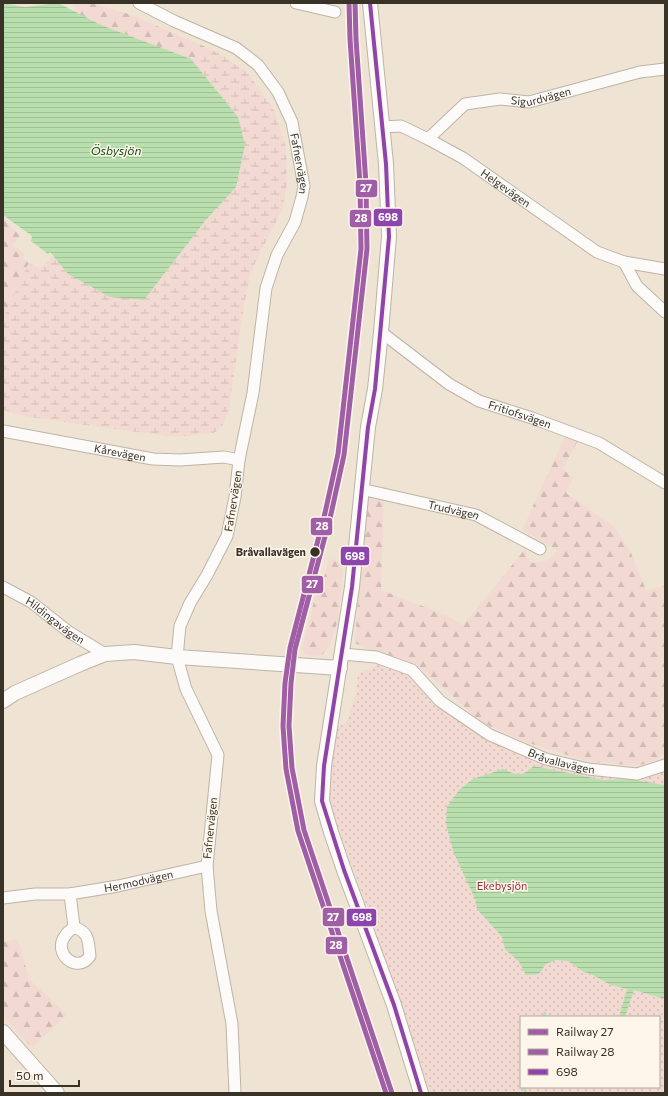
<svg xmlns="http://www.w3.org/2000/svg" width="668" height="1096" font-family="Commissioner,sans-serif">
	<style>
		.forest { fill: url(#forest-firs) }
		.wetland { fill: url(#wetland-marsh) }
		.park { fill: url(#park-dots); fill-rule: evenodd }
		.water { fill: url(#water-rules) }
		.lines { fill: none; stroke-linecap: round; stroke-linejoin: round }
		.stream { stroke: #b9dfae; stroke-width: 2.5 }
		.minor-casing { stroke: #bcb4a7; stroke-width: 13 }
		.tertiary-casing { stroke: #bcb4a7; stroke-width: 16 }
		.minor { stroke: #fdfbf9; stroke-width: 11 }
		.tertiary { stroke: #fdfbf9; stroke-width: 14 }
		.bus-1-casing { stroke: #fef6ea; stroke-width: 7 }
		.bus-1 { stroke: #8e44ad; stroke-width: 4 }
		.rail-1-casing { stroke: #fef6ea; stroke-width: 8 }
		.rail-2-casing { stroke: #fef6ea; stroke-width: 8 }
		.rail-1 { stroke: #a05ea6; stroke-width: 5 }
		.rail-2 { stroke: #a05ea6; stroke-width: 5 }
		.stop-dot { fill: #393226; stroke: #fef6ea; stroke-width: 1.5 }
		.labels { text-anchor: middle; stroke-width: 3; stroke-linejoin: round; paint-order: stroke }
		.street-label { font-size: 11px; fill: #393226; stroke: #fef6ea }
		.stop-label { font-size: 11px; font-weight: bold; fill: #393226; stroke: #fef6ea; text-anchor: end }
		.park-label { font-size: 11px; fill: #922d39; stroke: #fef6ea }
		.water-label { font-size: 12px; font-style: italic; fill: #124d11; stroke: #fef6ea }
		.line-badge { stroke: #fef6ea; stroke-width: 1.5 }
		.badge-label { font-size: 11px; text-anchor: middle; font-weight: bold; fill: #fff }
	</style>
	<defs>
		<pattern id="forest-firs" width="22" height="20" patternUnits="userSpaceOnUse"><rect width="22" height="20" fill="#f2dad3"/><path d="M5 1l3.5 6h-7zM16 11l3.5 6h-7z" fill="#d0bcb5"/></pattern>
		<pattern id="wetland-marsh" width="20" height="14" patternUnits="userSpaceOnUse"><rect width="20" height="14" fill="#f2dad3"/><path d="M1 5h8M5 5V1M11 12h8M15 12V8" fill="none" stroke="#d0bcb5"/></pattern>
		<pattern id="park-dots" width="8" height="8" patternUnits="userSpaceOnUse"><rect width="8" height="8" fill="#f2dad3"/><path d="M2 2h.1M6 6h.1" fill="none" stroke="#d0bcb5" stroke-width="1.8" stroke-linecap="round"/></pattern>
		<pattern id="water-rules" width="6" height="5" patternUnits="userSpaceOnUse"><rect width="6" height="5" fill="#b9dfae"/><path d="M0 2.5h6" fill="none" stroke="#a0c096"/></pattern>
	</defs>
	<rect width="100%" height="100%" fill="#efe4d4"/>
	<path class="forest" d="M75 3H91L129 14 217 52 191 59 101 25 76 13Z
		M3 218 20 236 13 246 25 253 23 258 29 263 3 319Z
		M566 434 579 438 563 469 573 478 566 493 615 527 631 553 646 590 665 586V753L654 761 637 766 586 761 519 740 479 721 441 685 415 664 392 656 365 648 355 643 365 495 384 498 381 590 448 616 463 625 526 548 527 558 533 563 549 560 557 550 522 530Z
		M329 559 341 561 343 568 338 620 330 645 322 655 312 656 305 654 302 649 320 577 324 578Z
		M18 939 29 979 67 1015 32 1048 3 1016V942Z"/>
	<path class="wetland" d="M217 52 248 73 274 110 286 147 287 183 283 208 251 271 244 305 229 409 223 425 214 433 177 437 106 428 24 416 3 410V319L29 263 41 268 52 256 55 258 68 274 205 221 236 187 238 117 191 59Z"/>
	<path class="park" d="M382 663 407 673 501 744 617 774 665 764V1093H430L375 930 332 810 328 791 331 747 336 727 346 723 356 694 358 674ZM521 1017H659V1087H521Z"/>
	<path class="water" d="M3 3 25 7 58 3 101 25 191 59 238 117 245 145 236 187 205 221 144 300 110 297 68 274 50 252 48 254 31 241 32 236 3 215Z
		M534 766 603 780 629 779 665 785V999L634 990 625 1017H619L627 989 611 985 591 974 584 972 568 961 556 960 546 964 539 974 526 975 519 962 505 949 502 937 477 909 475 899 453 851 446 824 447 807 459 790 473 779 503 769C518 776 521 777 534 766Z"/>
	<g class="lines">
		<path class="stream" d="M544 1017 545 1013
			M524 1087 526 1093
			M434 1092 436 1093"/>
		<defs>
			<g id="minor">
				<path id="s1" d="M139 3 174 21 236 48 258 65 278 92 292 122 304 186 302 197 295 222 277 255 266 288 253 393 239 460 235 497 227 536 207 575 190 603 180 626 177 657 186 689 218 755 207 866 211 911 232 1024 235 1093"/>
				<path d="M296 3 335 12"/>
				<path id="s2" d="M382 127 401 126 428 139 463 158 597 252 624 262 665 269"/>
				<path id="s3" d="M428 139 465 104 500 99 529 102 640 72 665 69"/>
				<path d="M624 262 637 286 665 312"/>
				<path id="s4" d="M381 332 449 384 479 401 532 418 599 443 665 483"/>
				<path id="s5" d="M3 431 153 459 180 460 224 457 239 460"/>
				<path id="s6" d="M361 489 476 515 540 549"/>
				<path id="s7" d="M3 587 31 602 69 632 105 654"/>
				<path id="s8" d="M342 654 376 657 412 670 440 701 490 735 546 759 588 769 637 774 665 765"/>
				<path d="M70 894 74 927C71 930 67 932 65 936 52 953 77 975 90 956 88 941 90 933 74 927"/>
				<path id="s9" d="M3 898 35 894H70L118 886 207 866"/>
			</g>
			<path id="tertiary" d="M370 3 386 164 389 237 381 332 375 389 368 427 352 587 324 766 322 801 331 832 344 870 394 1005 421 1093
				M3 701 15 693 80 664 105 654 134 652 177 657 340 668
				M3 1032 57 1093"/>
		</defs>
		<use href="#minor" class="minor-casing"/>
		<use href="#tertiary" class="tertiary-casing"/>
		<use href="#minor" class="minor"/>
		<use href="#tertiary" class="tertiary"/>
		<defs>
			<path id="bus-1" d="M370 3 386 164 389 237 375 389 368 427 352 587 324 766 322 801 344 870 394 1005 421 1093"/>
		</defs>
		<use href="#bus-1" class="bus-1-casing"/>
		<use href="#bus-1" class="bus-1"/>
		<defs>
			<path id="rail-1" d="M355 3 356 39 366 184 367 249 344 455 331 514 295 649 291 683 289 726 292 768 304 830 392 1093"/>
			<path id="rail-2" d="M349 3 350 39 360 184 361 249 338 454 325 513 290 648 285 683 283 726 286 769 298 831 386 1093"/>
		</defs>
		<use href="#rail-1" class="rail-1-casing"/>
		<use href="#rail-2" class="rail-2-casing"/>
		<use href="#rail-1" class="rail-1"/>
		<use href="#rail-2" class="rail-2"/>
	</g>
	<circle class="stop-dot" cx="315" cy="552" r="5.5"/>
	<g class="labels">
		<g class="street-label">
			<text dy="4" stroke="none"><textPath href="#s3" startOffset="128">Sigurdvägen</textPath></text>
			<text dy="4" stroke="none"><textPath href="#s1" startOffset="244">Fafnervägen</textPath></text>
			<text dy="4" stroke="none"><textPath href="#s2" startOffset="141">Helgevägen</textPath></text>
			<text dy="4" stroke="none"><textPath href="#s4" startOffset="163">Fritiofsvägen</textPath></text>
			<text dy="4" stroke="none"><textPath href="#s5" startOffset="119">Kårevägen</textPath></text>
			<text transform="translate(233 501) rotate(-81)" y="4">Fafnervägen</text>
			<text dy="4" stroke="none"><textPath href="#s6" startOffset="95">Trudvägen</textPath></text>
			<text dy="4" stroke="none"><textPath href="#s7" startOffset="62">Hildingavägen</textPath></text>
			<text dy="4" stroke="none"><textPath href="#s8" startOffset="251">Bråvallavägen</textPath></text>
			<text transform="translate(210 828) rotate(-84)" y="4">Fafnervägen</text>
			<text dy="4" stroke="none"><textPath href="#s9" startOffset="137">Hermodvägen</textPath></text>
		</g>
		<g class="stop-label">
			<text x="306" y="556">Bråvallavägen</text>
		</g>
		<g class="park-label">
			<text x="502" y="890">Ekebysjön</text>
		</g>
		<g class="water-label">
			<text x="116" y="155">Ösbysjön</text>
		</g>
	</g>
	<g class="line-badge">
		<rect x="355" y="179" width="23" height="19" rx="4" fill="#a05ea6"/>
		<rect x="373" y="208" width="30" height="19" rx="4" fill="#8e44ad"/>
		<rect x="349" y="209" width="23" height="19" rx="4" fill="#a05ea6"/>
		<rect x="310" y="517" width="23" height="19" rx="4" fill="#a05ea6"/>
		<rect x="340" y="546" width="30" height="20" rx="4" fill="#8e44ad"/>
		<rect x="301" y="575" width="23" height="19" rx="4" fill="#a05ea6"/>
		<rect x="322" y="907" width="23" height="20" rx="4" fill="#a05ea6"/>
		<rect x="346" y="908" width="31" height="19" rx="4" fill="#8e44ad"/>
		<rect x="325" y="936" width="23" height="19" rx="4" fill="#a05ea6"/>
	</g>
	<g class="badge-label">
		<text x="366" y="192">27</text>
		<text x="388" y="221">698</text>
		<text x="361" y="222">28</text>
		<text x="322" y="530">28</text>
		<text x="355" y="560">698</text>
		<text x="312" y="588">27</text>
		<text x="333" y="921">27</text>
		<text x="362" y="921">698</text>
		<text x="336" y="949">28</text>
	</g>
	<rect width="668" height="1096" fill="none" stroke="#393226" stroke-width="8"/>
	<rect x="520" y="1016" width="140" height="72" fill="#fef6ea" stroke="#afa89c"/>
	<rect x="528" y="1029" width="20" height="6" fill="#a05ea6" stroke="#afa89c"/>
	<text x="556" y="1036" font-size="12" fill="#393226">Railway 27</text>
	<rect x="528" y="1049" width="20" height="6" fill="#a05ea6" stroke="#afa89c"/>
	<text x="556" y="1056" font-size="12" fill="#393226">Railway 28</text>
	<rect x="528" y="1069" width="20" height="6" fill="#8e44ad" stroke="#afa89c"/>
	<text x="556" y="1076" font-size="12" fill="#393226">698</text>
	<path d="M10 1080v6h69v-6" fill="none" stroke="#393226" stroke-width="2"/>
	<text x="16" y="1080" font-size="12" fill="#393226" stroke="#fef6ea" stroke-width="3" paint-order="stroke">50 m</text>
</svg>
